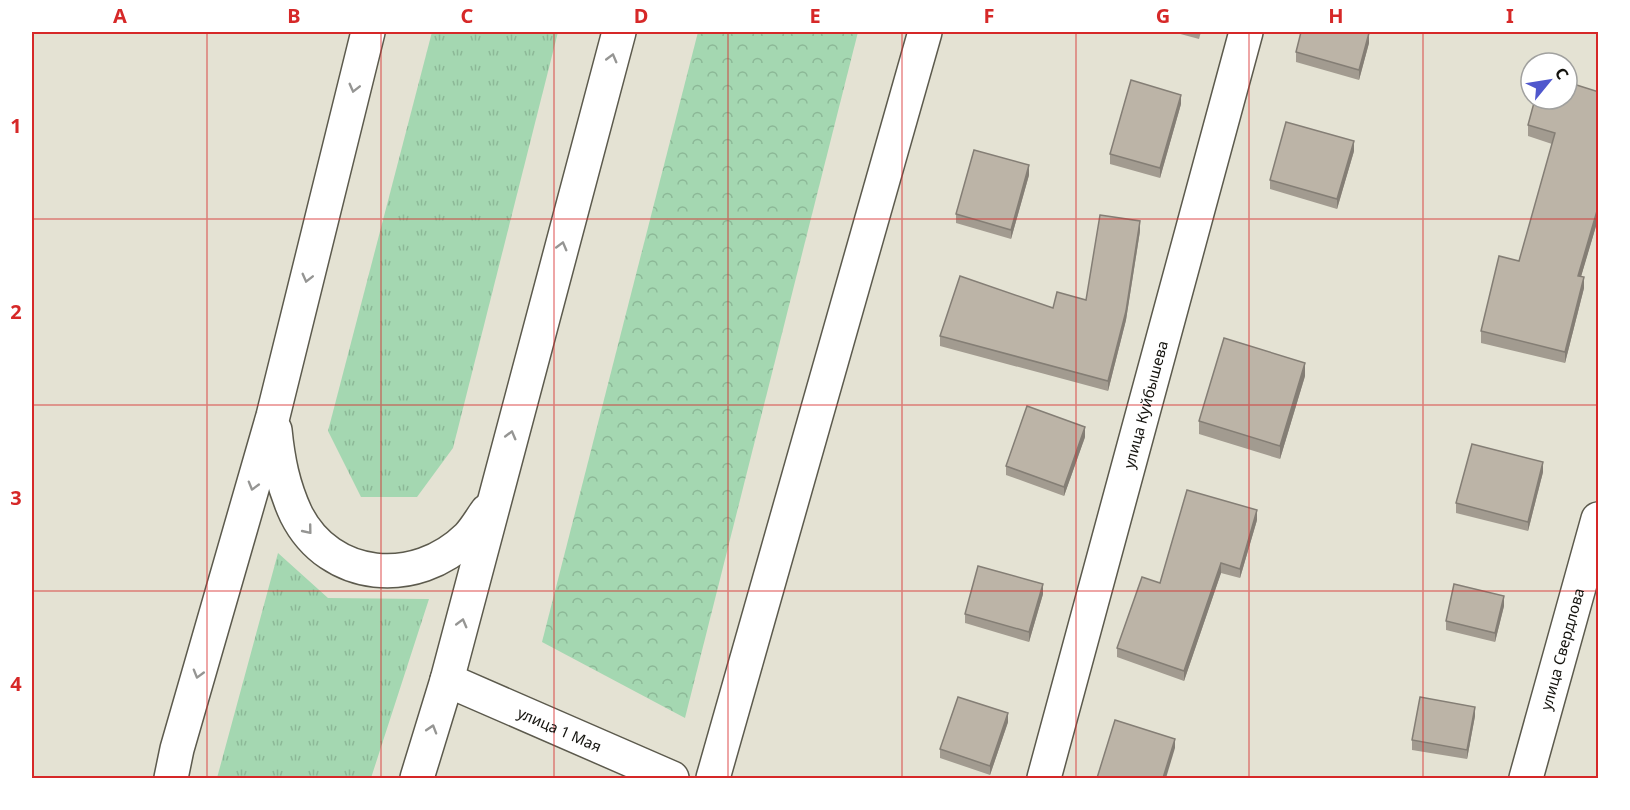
<svg xmlns="http://www.w3.org/2000/svg" width="1630" height="810" font-family="'Noto Sans',sans-serif">
	<style>
		.grass { fill: url(#grass-tufts) }
		.forest { fill: url(#forest-crowns) }
		.lines { fill: none; stroke-linecap: round; stroke-linejoin: round }
		.street-casing { stroke: #5c5a4d; stroke-width: 36 }
		.secondary-casing { stroke: #5c5a4d; stroke-width: 36 }
		.street { stroke: #fff; stroke-width: 33 }
		.secondary { stroke: #fff; stroke-width: 33 }
		.wall { fill: #a29b90 }
		.shaded-wall { fill: #847e75 }
		.building { fill: #bcb4a7; stroke: #847e75; stroke-width: 1.5 }
		.oneway { stroke: #959593 }
		.grid { fill: none; stroke: #d62828; stroke-width: 1.5; stroke-opacity: 0.55 }
		.labels { text-anchor: middle; dominant-baseline: central; stroke-width: 5; stroke-linejoin: round; paint-order: stroke }
		.street-label { font-size: 15px; fill: #14130e; stroke: #fff }
		.neatline { fill: none; stroke: #d62828; stroke-width: 2 }
		.grid-label { font-size: 20px; text-anchor: middle; font-weight: bold; fill: #d62828 }
	</style>
	<defs>
		<pattern id="grass-tufts" width="24" height="20" patternUnits="userSpaceOnUse" patternTransform="scale(1.5)"><rect width="24" height="20" fill="#a4d7b1"/><path d="M3 7l-1-3M5 7V3M7 7l1-3M15 17l-1-3M17 17v-4M19 17l1-3" fill="none" stroke="#8cb897"/></pattern>
		<pattern id="forest-crowns" width="20" height="18" patternUnits="userSpaceOnUse" patternTransform="scale(1.5)"><rect width="20" height="18" fill="#a4d7b1"/><path d="M2 6a3 3 0 1 1 6 0M12 15a3 3 0 1 1 6 0" fill="none" stroke="#8cb897"/></pattern>
	</defs>
	<rect width="100%" height="100%" fill="#e4e2d3"/>
	<g class="grass">
		<path d="M432,32H558L453,448L417,497H361L328,431Z"/>
		<path d="M278,553L328,598L429,599L371,778H217Z"/>
	</g>
	<path class="forest" d="M698,32H858L685,718L542,642Z"/>
	<g class="lines">
		<defs>
			<g id="street">
				<path d="M713,778L925,32"/>
				<path id="s1" d="M1044,778L1246,32"/>
				<path id="s2" d="M1526,778L1598,519"/>
			</g>
			<g id="secondary">
				<path d="M275,430C278,460 283,486 296,514C330,582 416,588 468,537C475,530 481,519 487,511"/>
				<path id="s3" d="M447,680L672,778"/>
				<path d="M171,778L177,749L273,416L368,32"/>
				<path d="M417,778L447,680L619,32"/>
			</g>
		</defs>
		<use href="#street" class="street-casing"/>
		<use href="#secondary" class="secondary-casing"/>
		<use href="#street" class="street"/>
		<use href="#secondary" class="secondary"/>
	</g>
	<g class="wall">
		<path d="M1173,32H1201L1199,39Z"/>
		<path d="M1369,43L1359,80L1296,62V52Z"/>
		<path d="M1599,92V216L1581,276L1584,288L1565,363L1481,343V331L1519,261L1552,144L1528,136V125Z"/>
		<path d="M1181,104L1160,178L1110,164V154Z"/>
		<path d="M1354,151L1337,209L1270,189V180Z"/>
		<path d="M1029,175L1011,239L956,223V214Z"/>
		<path d="M1140,231L1126,320L1108,391L940,346V336L1086,300Z"/>
		<path d="M1305,376L1280,459L1199,434V421Z"/>
		<path d="M1085,437L1064,496L1006,475V466Z"/>
		<path d="M1543,472L1528,531L1456,513V503Z"/>
		<path d="M1257,520L1240,578L1221,573L1184,681L1117,657V648L1160,583Z"/>
		<path d="M1043,594L1029,642L965,623V614Z"/>
		<path d="M1504,606L1495,642L1446,630V621Z"/>
		<path d="M1475,716L1467,759L1412,750V740Z"/>
		<path d="M1008,722L990,775L940,758V749Z"/>
	</g>
	<g class="shaded-wall">
		<path d="M1369,33V43L1359,80V70Z"/>
		<path d="M1181,95V104L1160,178V168Z"/>
		<path d="M1354,141V151L1337,209V199Z"/>
		<path d="M1029,165V175L1011,239V230Z"/>
		<path d="M1599,204V216L1578,287V276Z"/>
		<path d="M1140,221V231L1126,320L1108,391V381Z"/>
		<path d="M1584,277V288L1565,363V352Z"/>
		<path d="M1305,363V376L1280,459V446Z"/>
		<path d="M1085,427V437L1064,496V487Z"/>
		<path d="M1543,462V472L1528,531V522Z"/>
		<path d="M1257,510V520L1240,578V569Z"/>
		<path d="M1221,563V573L1184,681V671Z"/>
		<path d="M1043,584V594L1029,642V632Z"/>
		<path d="M1504,596V606L1495,642V633Z"/>
		<path d="M1475,707V716L1467,759V750Z"/>
		<path d="M1008,713V722L990,775V766Z"/>
		<path d="M1175,739V748L1166,778H1163Z"/>
	</g>
	<g class="building">
		<path d="M1301,32H1363L1369,33L1359,70L1296,52Z"/>
		<path d="M1131,80L1181,95L1160,168L1110,154Z"/>
		<path d="M1567,82L1599,92V204L1578,276L1584,277L1565,352L1481,331L1499,256L1519,261L1555,133L1528,125L1535,99H1567Z"/>
		<path d="M1286,122L1354,141L1337,199L1270,180Z"/>
		<path d="M974,150L1029,165L1011,230L956,214Z"/>
		<path d="M1100,215L1140,221L1126,311L1108,381L940,336L960,276L1053,308L1057,292L1086,300Z"/>
		<path d="M1224,338L1305,363L1280,446L1199,421Z"/>
		<path d="M1027,406L1085,427L1064,487L1006,466Z"/>
		<path d="M1472,444L1543,462L1528,522L1456,503Z"/>
		<path d="M1187,490L1257,510L1240,569L1221,563L1184,671L1117,648L1142,577L1160,583Z"/>
		<path d="M978,566L1043,584L1029,632L965,614Z"/>
		<path d="M1454,584L1504,596L1495,633L1446,621Z"/>
		<path d="M958,697L1008,713L990,766L940,749Z"/>
		<path d="M1420,697L1475,707L1467,750L1412,740Z"/>
		<path d="M1115,720L1175,739L1163,778H1097Z"/>
	</g>
	<defs><path id="oneway-chevron" d="M-2-3.5L2.5 0L-2 3.5" fill="none" stroke-width="1.6" stroke-linecap="round" stroke-linejoin="round" transform="scale(1.5)"/></defs>
	<g class="oneway">
		<use href="#oneway-chevron" transform="translate(612 58) rotate(-75)"/>
		<use href="#oneway-chevron" transform="translate(354 88) rotate(104)"/>
		<use href="#oneway-chevron" transform="translate(562 246) rotate(-75)"/>
		<use href="#oneway-chevron" transform="translate(307 278) rotate(104)"/>
		<use href="#oneway-chevron" transform="translate(511 435) rotate(-75)"/>
		<use href="#oneway-chevron" transform="translate(253 486) rotate(106)"/>
		<use href="#oneway-chevron" transform="translate(308 530) rotate(51)"/>
		<use href="#oneway-chevron" transform="translate(462 623) rotate(-75)"/>
		<use href="#oneway-chevron" transform="translate(198 674) rotate(106)"/>
		<use href="#oneway-chevron" transform="translate(432 729) rotate(-73)"/>
	</g>
	<path class="grid" d="M207,32V778M381,32V778M554,32V778M728,32V778M902,32V778M1076,32V778M1249,32V778M1423,32V778M32,219H1598M32,405H1598M32,591H1598"/>
	<g class="labels">
		<g class="street-label">
			<text stroke="none"><textPath href="#s1" startOffset="387">улица Куйбышева</textPath></text>
			<text stroke="none"><textPath href="#s2" startOffset="134">улица Свердлова</textPath></text>
			<text stroke="none"><textPath href="#s3" startOffset="123">улица 1 Мая</textPath></text>
		</g>
	</g>
	<rect width="1630" height="810" fill="none" stroke="#ffffff" stroke-width="66"/>
	<g transform="translate(1549 81) rotate(60)"><circle r="28" fill="#ffffff" stroke="#a1a19f" stroke-width="1.5"/>
	<path d="M0-4.5L10 22L0 15L-10 22Z" fill="#4f57cd"/>
	<text y="-9" font-size="16" font-weight="bold" text-anchor="middle" fill="#14130e">С</text>
	</g>
	<rect x="33" y="33" width="1564" height="744" class="neatline"/>
	<g class="grid-label">
		<text x="120" y="23">A</text>
		<text x="294" y="23">B</text>
		<text x="467" y="23">C</text>
		<text x="641" y="23">D</text>
		<text x="815" y="23">E</text>
		<text x="989" y="23">F</text>
		<text x="1163" y="23">G</text>
		<text x="1336" y="23">H</text>
		<text x="1510" y="23">I</text>
		<text x="16" y="133">1</text>
		<text x="16" y="319">2</text>
		<text x="16" y="505">3</text>
		<text x="16" y="691">4</text>
	</g>
</svg>
